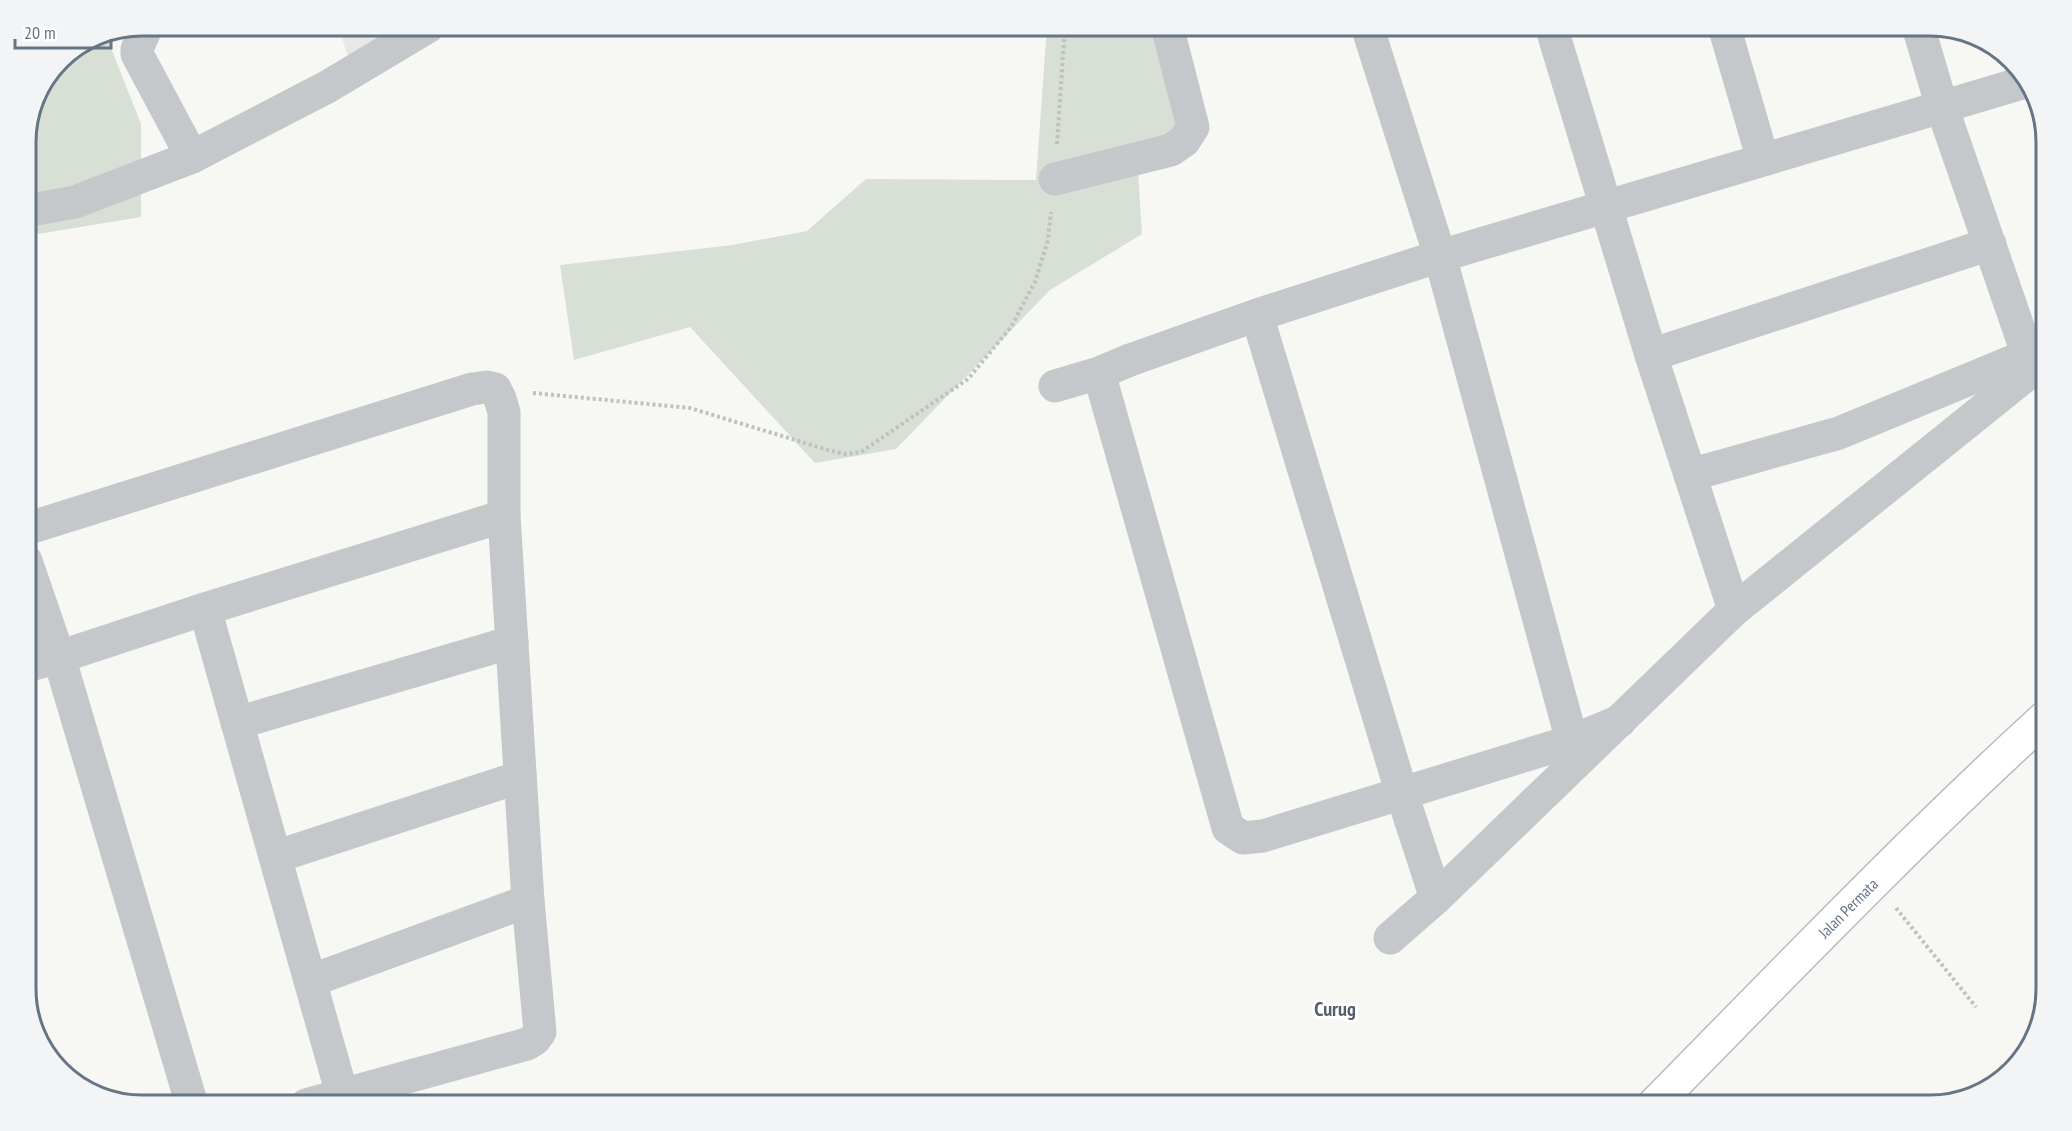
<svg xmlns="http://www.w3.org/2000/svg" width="2072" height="1131" font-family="'PT Sans Narrow',sans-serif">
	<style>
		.built { fill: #e7e9e7 }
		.green { fill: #d8dfd5 }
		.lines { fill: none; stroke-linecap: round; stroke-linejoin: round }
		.primary-casing { stroke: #b7bbbf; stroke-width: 36 }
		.path { stroke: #bec0c2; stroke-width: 4; stroke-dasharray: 3 3; stroke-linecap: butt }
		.street { stroke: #c4c8cb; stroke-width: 33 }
		.primary { stroke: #fff; stroke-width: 33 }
		.labels { text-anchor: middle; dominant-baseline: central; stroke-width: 6; stroke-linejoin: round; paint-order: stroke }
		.street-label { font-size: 16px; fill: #657586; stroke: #fff }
		.quarter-label { font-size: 20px; font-weight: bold; fill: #535f6a; stroke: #fff }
		.rim { fill: none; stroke: #657586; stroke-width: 3 }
	</style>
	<rect width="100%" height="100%" fill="#f7f7f4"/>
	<path class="built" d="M338,26H423L354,75Z"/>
	<g class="green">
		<path d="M1047,26H1175L1200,126L1137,155L1142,234L1050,290L896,449L815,463L690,327L574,360L560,265L732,245L807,231L866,179L1036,180Z"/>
		<path d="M105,33L141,124V217L26,236C26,168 13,91 77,48C86,42 94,35 105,33Z"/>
	</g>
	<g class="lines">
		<defs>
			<path id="primary" d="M1654,1105C1783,974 1910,841 2046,717"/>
		</defs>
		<use href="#primary" class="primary-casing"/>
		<g class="path">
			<path d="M1057,144L1065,26"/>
			<path d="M533,393L690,408L828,450L845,454L861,452L968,379L1011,327L1035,282L1048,240L1051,212"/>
			<path d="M1896,908L1976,1007"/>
		</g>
		<g class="street">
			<path d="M147,26L137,49V54L192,157"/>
			<path d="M1367,26L1440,256L1572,741"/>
			<path d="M1551,26L1651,355L1734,610"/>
			<path d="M1724,26L1763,160"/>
			<path d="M1918,26L1942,107L2033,370"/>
			<path d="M1055,179L1171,150L1184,141L1193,127L1167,26"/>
			<path d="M26,211L75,202L192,157L327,87L429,26"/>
			<path d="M1257,315L1402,794L1436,898"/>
			<path d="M1651,355L1990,244"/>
			<path d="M1099,373L1228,828L1243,838L1263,836L1572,741L1620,721"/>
			<path d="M1055,386L1099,373L1130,360L1257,315L1440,256L2029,81"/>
			<path d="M1690,475L1839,433L2028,355"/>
			<path d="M26,529L472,389L487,387L495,389L500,399L504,412V516L528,901L540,1032L535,1039L527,1044L306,1105"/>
			<path d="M26,561L59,657L192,1105"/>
			<path d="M205,609L342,1094"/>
			<path d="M26,666L59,657L205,609L504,516"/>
			<path d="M237,723L512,642"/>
			<path d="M275,857L520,777"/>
			<path d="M1390,938L1436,898L1734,610L2046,359"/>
			<path d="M310,981L528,901"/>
		</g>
		<use href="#primary" class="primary"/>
	</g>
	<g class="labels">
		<g class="street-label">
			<text transform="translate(1848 908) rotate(-45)">Jalan Permata</text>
		</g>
		<g class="quarter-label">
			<text x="1335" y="1009">Curug</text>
		</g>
	</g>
	<path d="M0 0H2072V1131H0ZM142 36H1930A106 106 0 0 1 2036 142V989A106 106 0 0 1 1930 1095H142A106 106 0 0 1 36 989V142A106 106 0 0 1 142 36Z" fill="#f3f4f5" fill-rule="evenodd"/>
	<path class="rim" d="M142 36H1930A106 106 0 0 1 2036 142V989A106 106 0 0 1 1930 1095H142A106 106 0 0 1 36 989V142A106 106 0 0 1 142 36Z"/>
	<path d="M15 39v9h96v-9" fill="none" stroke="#657586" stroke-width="3"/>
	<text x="24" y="39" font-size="18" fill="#657586" stroke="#ffffff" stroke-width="4.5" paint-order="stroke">20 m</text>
</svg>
